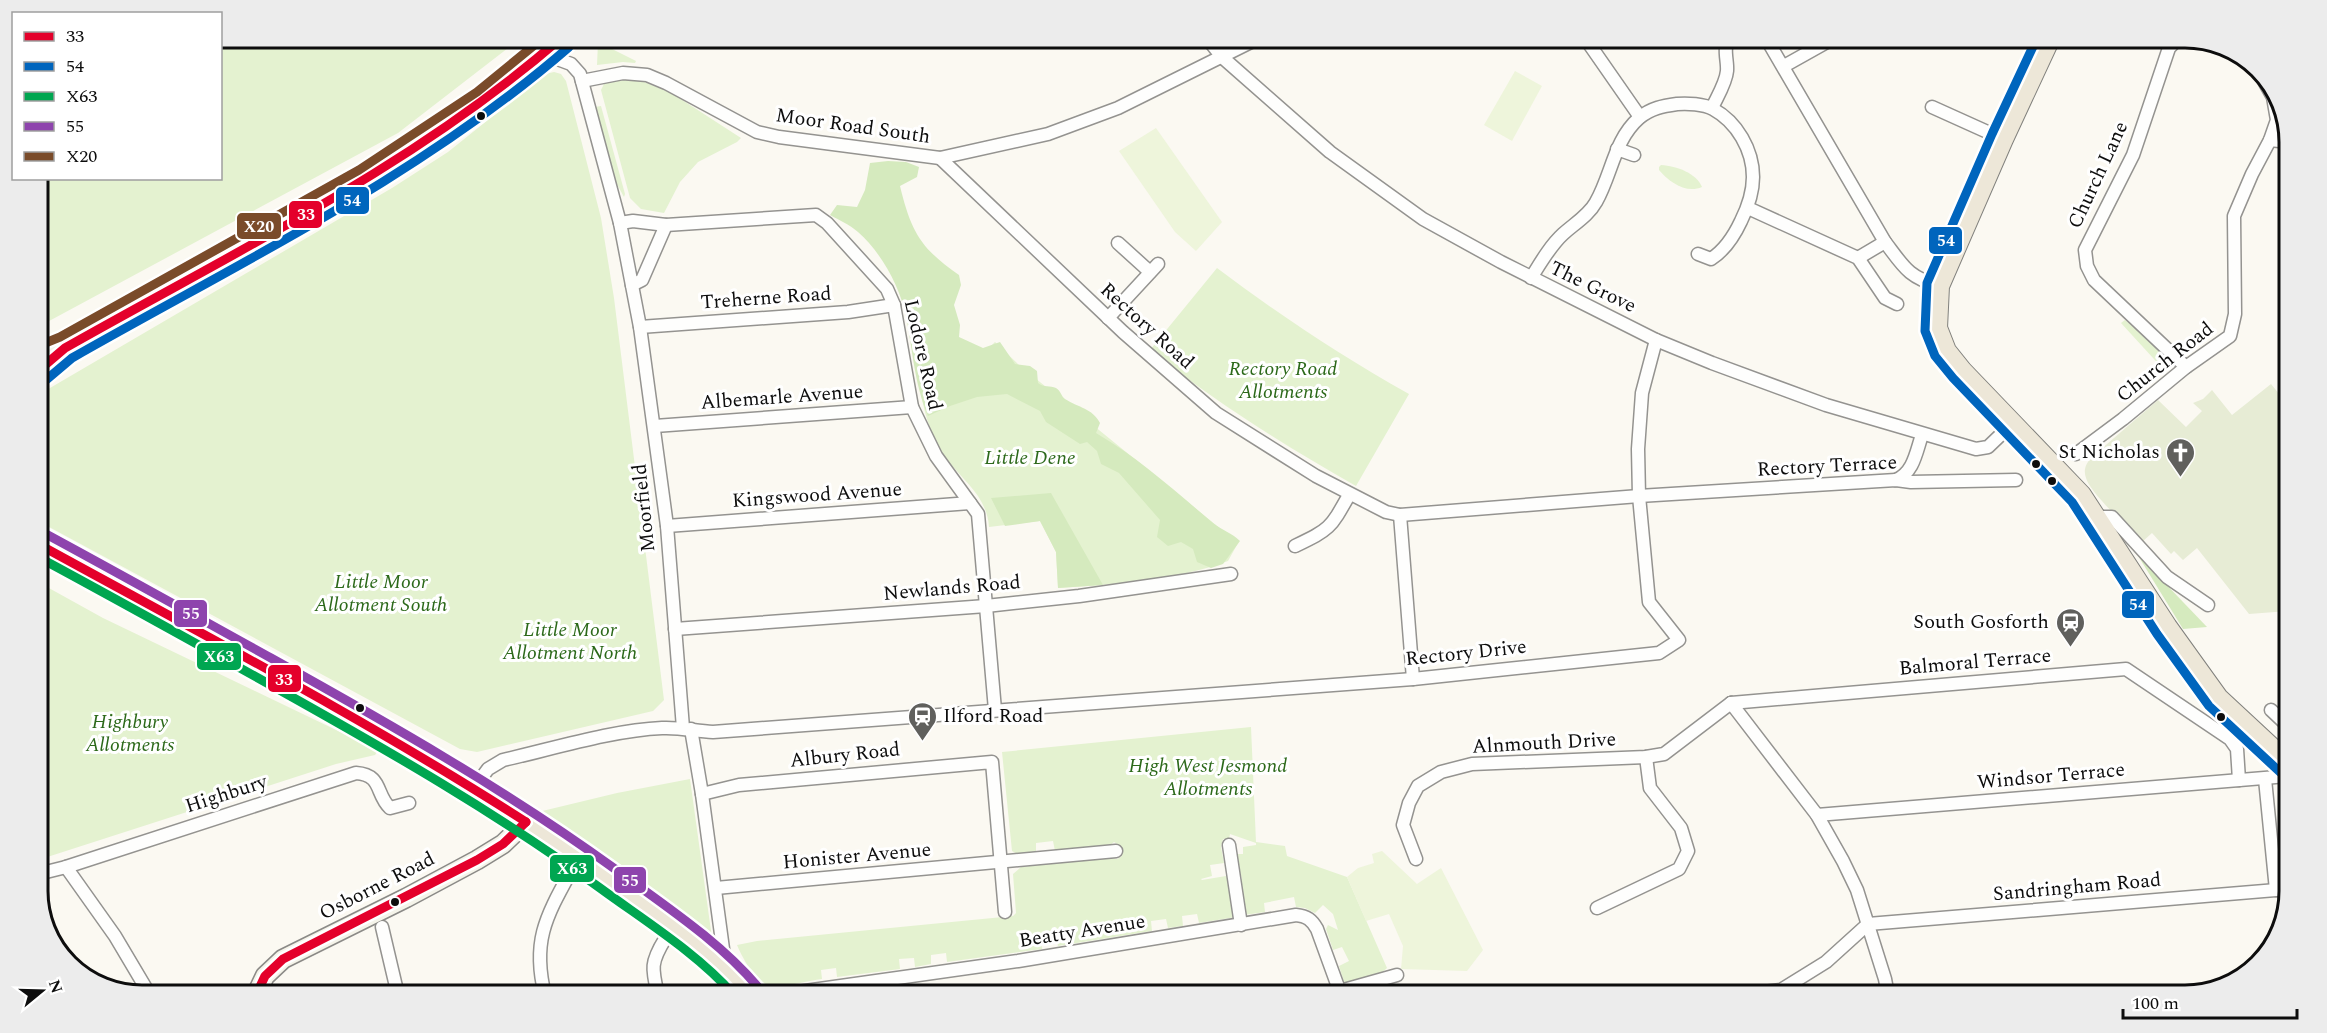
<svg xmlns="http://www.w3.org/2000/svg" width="2327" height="1033" font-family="Spectral,serif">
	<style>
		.green { fill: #e4f2d0 }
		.forest { fill: #d5eabe }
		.cemetery { fill: #e7ecd5 }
		.pitch { fill: #eef5db }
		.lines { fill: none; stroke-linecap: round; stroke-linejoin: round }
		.street-casing { stroke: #949390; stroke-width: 15 }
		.secondary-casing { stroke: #8b8a87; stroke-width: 21 }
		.primary-casing { stroke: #81817d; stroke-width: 22 }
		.street { stroke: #fefefd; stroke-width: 12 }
		.secondary { stroke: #f5f4ea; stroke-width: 18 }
		.primary { stroke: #ede7d8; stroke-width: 20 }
		.bus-1-casing { stroke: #fff; stroke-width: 14 }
		.bus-2-casing { stroke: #fff; stroke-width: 14 }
		.bus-3-casing { stroke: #fff; stroke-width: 14 }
		.bus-4-casing { stroke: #fff; stroke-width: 14 }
		.bus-5-casing { stroke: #fff; stroke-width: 14 }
		.bus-1 { stroke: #e4002b; stroke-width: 9 }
		.bus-2 { stroke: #0065bd; stroke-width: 9 }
		.bus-3 { stroke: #00a651; stroke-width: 9 }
		.bus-4 { stroke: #8e44ad; stroke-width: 9 }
		.bus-5 { stroke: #7a4b2a; stroke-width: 9 }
		.bus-dot { fill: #0d0d0d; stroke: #fff; stroke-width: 2 }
		.labels { text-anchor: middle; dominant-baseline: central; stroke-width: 6; stroke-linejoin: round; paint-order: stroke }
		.street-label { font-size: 20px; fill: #0d0d0d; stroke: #fff }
		.park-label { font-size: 20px; font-style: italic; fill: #2c691a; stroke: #fff }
		.poi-label { font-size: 20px; fill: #0d0d0d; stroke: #fff; text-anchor: end }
		.rim { fill: none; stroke: #0d0d0d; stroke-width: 3 }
		.line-badge { stroke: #fff; stroke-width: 2 }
		.badge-label { font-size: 16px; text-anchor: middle; font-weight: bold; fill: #fff }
	</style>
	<rect width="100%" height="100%" fill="#fbf9f2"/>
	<g class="green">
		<path d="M221,38H521L398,133L38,327V179L220,178Z"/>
		<path d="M598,42L636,61L635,63L623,62L597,65Z"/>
		<path d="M554,72L561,74L566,81L601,218L614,298L664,700L653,711L477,752L460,749L38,521V395L392,188L448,152L545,74Z"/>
		<path d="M635,78L673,94L741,138L737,142L698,162L680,182L664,213L641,209L630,198L601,90L605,82L615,79Z"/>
		<path d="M601,106L625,194L624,197L613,177L595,107Z"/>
		<path d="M1661,165C1677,166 1696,173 1702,187C1686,194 1669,182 1659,170V167Z"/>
		<path d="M1217,268C1278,314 1341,356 1409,394L1356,486C1284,445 1215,402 1150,350Z"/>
		<path d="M2125,320C2137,331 2170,353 2164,370L2121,323Z"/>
		<path d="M995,342L1019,365L1238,543L1228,561C1174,581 1115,584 1058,588L1056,552L1040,521L989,527C987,496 963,481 946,458C932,439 925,416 921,394L957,380Z"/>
		<path d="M38,582L103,618L357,740L377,752L375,755L336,764L38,860Z"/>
		<path d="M1251,727L1256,842L1285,846L1287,856L1347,877L1387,968L1379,975L1345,985L1339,966L1349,961L1342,947L1333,950L1326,929L1328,925L1338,930L1333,914L1323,905L1315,913L1305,908L1296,907L1294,897L1264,903L1265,912L1244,915L1239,882L1242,879C1240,870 1236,864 1234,854H1243V847L1256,845V843L1230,834L1229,839H1223L1221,847L1224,863L1210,865L1212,876L1201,879L1202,880L1226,876L1230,884L1236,917L1199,923L1197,914L1182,916L1183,926L1168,928L1166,919L1151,921L1152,931L1058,946L1056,937L1041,940L1042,949L947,962L946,953L931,955V964L915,967L914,958L899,959L900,969L837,977L836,968L821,970L822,979C806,981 785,988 769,985C755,982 742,957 737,945L757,941L1013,916L1016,913L1013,874L1021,867L1109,857L1117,859L1122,856V847L1114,842L1109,846L1055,851L1053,841L1036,843V853L1019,855L1012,851L1002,752Z"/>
		<path d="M690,779L712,938L702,939L646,894L534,813L617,793Z"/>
	</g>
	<g class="forest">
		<path d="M888,161L906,162L919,167L917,177L900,186C911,231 920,248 959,275L961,285L954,305L960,325L959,337L983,348L1000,342L1015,364L1030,366L1037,371L1038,383C1044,388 1050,385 1056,388C1061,391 1061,396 1065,399C1079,408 1092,408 1100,423L1096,433C1139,458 1175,491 1213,523C1222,530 1232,533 1240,541L1223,564L1211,568L1197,562L1193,549L1181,542L1168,546L1157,537L1160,520L1119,473L1101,464L1097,451L1087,442L1080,444L1046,422L1040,411L1007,394L977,397L950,406L928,416C914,382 913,352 906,316C900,287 881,252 858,232C850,225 839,220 830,215L837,205L857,207L865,190L870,163Z"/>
		<path d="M1051,493L1103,585L1058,588L1056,552L1040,521L1005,526L991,498Z"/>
		<path d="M2137,554L2207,627L2183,629Z"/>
	</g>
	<path class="cemetery" d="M2271,384L2289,406V611L2249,614L2197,548L2183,560L2174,551L2171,554L2152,533L2142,542C2130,529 2090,493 2086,478C2083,470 2086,463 2092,457L2158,400L2186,427L2202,411L2193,403L2203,399L2212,390L2232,415Z"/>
	<g class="pitch">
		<path d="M1515,71L1542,86L1512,141L1484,125Z"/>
		<path d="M1156,128L1222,222L1196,251L1175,232L1119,151Z"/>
		<path d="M1382,851L1417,884L1441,868L1483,950L1467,971L1401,969L1403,946L1389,914L1366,921L1347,877L1358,868L1374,863L1372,854Z"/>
	</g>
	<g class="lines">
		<defs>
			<g id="street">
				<path d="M1207,38L1222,57L1330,152L1423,219L1501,262L1656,340L1712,363L1826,405L1976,449L1988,447L2013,423"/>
				<path d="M1585,38L1640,117"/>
				<path d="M1766,38L1885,242C1904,267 1908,277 1939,286"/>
				<path d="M2179,38L2169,48L2133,155L2085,250L2087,266L2094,280L2186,367"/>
				<path d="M544,54L571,64L580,74L620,223L640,327L667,526L683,728"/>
				<path d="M1784,66L1834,38"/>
				<path d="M582,81L623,73L647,75L666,83L757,132L779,137L940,158L1048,134L1118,108L1259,38"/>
				<path d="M1932,107L2003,139"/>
				<path d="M1712,108C1717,97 1726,83 1727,71C1728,60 1722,48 1730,38"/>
				<path d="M2270,140L2289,142"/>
				<path d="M1617,149L1634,155"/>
				<path d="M940,158L1123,332L1216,413L1316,476L1386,512L1400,515L1639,496L1896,480L1911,482L2016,480"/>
				<path d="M1748,208L1858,258L1885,298L1897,304"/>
				<path d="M620,223L633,221L666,225L816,215L827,223L887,289L894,305L912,407L936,456L978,514L995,710"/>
				<path d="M1118,243L1150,272"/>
				<path d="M1858,258L1885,242"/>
				<path d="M1531,278C1541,262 1550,246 1563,234C1574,224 1589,215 1596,202C1612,174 1614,140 1639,118C1651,108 1663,106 1677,104C1687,103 1704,104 1713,109C1737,122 1753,150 1753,177C1753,192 1748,207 1741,221C1734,236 1725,250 1711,259L1698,254"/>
				<path d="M632,285L642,280L666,225"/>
				<path d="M1108,318L1158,264"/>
				<path d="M640,327L848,312L894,305"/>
				<path d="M655,426L912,407"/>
				<path d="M2076,454L2123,419L2186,367L2230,336L2235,314L2234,216L2252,174L2270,140L2277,120L2273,97L2260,74"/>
				<path d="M1896,480C1914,472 1916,452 1922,435"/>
				<path d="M1400,515L1413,679"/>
				<path d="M2097,517H2112L2167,577L2208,605"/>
				<path d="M667,526L970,503"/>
				<path d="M1295,546C1330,529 1330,529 1349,495"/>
				<path d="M675,629L986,606L1079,596L1231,574"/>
				<path d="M1731,703L2126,669L2230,739L2237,749L2239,780"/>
				<path d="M1731,703L1817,815L1843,861L1857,890L1885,979L1888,995"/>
				<path d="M2271,710L2289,727"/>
				<path d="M691,729L702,794L726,971"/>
				<path d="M2265,779L2276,890"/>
				<path d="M474,788L488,769L503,760C552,749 613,730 662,728C679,727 695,731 713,732L1413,679L1659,653L1679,640L1649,602L1639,496L1638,449L1642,393L1656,340"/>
				<path d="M702,794L739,785L992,762L1005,912"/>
				<path d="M1817,815L2289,776"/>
				<path d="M1229,845L1241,925"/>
				<path d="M1416,859L1403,825L1409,803L1418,786L1441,772L1472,764L1646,757L1664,754L1731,703"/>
				<path d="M66,867L115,936L150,995"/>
				<path d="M38,874L66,867L356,773C383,775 375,794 390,808L409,803"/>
				<path d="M716,888L1116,851"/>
				<path d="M1597,908L1679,869L1688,851L1681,828L1650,788L1646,757"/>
				<path d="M382,927L398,995"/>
				<path d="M1340,991L1397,975"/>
				<path d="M545,995C532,943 545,918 570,873"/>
				<path d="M658,995C652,969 650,963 665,939"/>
				<path d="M777,995L1018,961L1296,915C1307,916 1312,920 1317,929L1341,995"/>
				<path d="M1738,995L1781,990L1826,962L1868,924L2289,889"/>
			</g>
			<g id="secondary">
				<path d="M38,359L65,348L365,180L484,102L561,38"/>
				<path d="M256,995L265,976L283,959L406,898L477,860L503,844L526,822"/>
			</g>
			<g id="primary">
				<path d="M2050,38L2003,139L1939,286L1937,328L1946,351L1962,371L2081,495L2167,627L2218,698L2289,764"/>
				<path d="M38,544C117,586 195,630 273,673C396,741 518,811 631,896C667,923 722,960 749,995"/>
			</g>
		</defs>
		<use href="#street" class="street-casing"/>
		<use href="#secondary" class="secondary-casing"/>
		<use href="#primary" class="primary-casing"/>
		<use href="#street" class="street"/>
		<use href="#secondary" class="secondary"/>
		<use href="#primary" class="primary"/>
		<defs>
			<g id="bus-1">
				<path d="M38,371L65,348C234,252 413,167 561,38"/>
				<path d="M38,544C202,634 369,721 526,822"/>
				<path d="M256,995L265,976L283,959L477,860L503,844L526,822"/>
			</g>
			<g id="bus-2">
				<path d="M2037,38L1992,134L1927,283L1925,331L1935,356L1953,378L2072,502L2157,634L2209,706L2281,773"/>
				<path d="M46,380L72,358C242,261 421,176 569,47"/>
			</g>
			<path id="bus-3" d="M38,557C118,600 197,644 276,688C387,750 497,813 600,888C645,921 697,953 734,995"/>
			<path id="bus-4" d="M44,533C120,574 195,616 271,658C388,723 506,790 615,869C665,906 718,940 758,987"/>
			<path id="bus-5" d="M38,346L60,337L359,170L477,92L543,38"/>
		</defs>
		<use href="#bus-1" class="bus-1-casing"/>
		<use href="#bus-2" class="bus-2-casing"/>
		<use href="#bus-3" class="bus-3-casing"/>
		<use href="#bus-4" class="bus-4-casing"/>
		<use href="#bus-5" class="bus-5-casing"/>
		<use href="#bus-1" class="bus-1"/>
		<use href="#bus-2" class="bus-2"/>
		<use href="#bus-3" class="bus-3"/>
		<use href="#bus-4" class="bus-4"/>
		<use href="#bus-5" class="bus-5"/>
	</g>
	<defs>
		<symbol id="church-pin" viewBox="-11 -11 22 30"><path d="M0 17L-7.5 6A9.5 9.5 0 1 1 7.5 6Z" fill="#60605d" stroke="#fff"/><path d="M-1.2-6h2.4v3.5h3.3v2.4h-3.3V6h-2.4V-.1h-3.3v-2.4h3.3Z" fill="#fff"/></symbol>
		<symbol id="station-pin" viewBox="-11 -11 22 30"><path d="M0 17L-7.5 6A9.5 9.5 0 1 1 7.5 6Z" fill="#60605d" stroke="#fff"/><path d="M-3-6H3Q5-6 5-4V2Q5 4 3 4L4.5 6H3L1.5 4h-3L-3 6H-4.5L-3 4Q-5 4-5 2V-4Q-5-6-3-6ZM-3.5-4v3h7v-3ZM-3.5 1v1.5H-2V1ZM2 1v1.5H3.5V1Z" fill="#fff"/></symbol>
	</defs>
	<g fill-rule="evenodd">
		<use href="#church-pin" x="2164" y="436" width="33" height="45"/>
		<use href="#station-pin" x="2054" y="606" width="33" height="45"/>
		<use href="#station-pin" x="906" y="700" width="33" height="45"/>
	</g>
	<g class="bus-dot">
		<circle cx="481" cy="116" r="5"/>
		<circle cx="2036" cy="464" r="5"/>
		<circle cx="2052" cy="481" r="5"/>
		<circle cx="360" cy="708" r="5"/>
		<circle cx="2221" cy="717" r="5"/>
		<circle cx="395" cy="902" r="5"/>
	</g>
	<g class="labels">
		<g class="street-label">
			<text transform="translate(853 126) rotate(8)">Moor Road South</text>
			<text transform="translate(2098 175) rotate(-65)">Church Lane</text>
			<text transform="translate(1593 287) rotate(26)">The Grove</text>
			<text transform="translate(766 298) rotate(-4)">Treherne Road</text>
			<text transform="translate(1147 326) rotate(42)">Rectory Road</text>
			<text transform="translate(923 355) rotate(77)">Lodore Road</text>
			<text transform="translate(2165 362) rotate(-38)">Church Road</text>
			<text transform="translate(782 397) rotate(-4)">Albemarle Avenue</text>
			<text transform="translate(1827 466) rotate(-3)">Rectory Terrace</text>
			<text transform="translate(817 495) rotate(-4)">Kingswood Avenue</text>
			<text transform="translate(644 508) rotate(-96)">Moorfield</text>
			<text transform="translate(952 588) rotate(-5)">Newlands Road</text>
			<text transform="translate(1466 653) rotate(-6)">Rectory Drive</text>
			<text transform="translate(1975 662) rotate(-5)">Balmoral Terrace</text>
			<text transform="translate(1544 743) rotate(-3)">Alnmouth Drive</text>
			<text transform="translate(845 755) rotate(-6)">Albury Road</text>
			<text transform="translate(2051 776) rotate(-5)">Windsor Terrace</text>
			<text transform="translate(226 794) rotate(-18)">Highbury</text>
			<text transform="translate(857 856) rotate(-5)">Honister Avenue</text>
			<text transform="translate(377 886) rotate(-27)">Osborne Road</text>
			<text transform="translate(2077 887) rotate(-5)">Sandringham Road</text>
			<text transform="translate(1082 931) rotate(-9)">Beatty Avenue</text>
		</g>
		<g class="park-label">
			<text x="1283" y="369">Rectory Road<tspan x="1283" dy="23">Allotments</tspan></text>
			<text x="1030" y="458">Little Dene</text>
			<text x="381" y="582">Little Moor<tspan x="381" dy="23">Allotment South</tspan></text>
			<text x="570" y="630">Little Moor<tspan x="570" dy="23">Allotment North</tspan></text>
			<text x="130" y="722">Highbury<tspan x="130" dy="23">Allotments</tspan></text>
			<text x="1208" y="766">High West Jesmond<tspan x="1208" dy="23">Allotments</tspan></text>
		</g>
		<g class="poi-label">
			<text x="2160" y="452">St Nicholas</text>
			<text x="2049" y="622">South Gosforth</text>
			<text x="943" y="716" text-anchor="start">Ilford Road</text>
		</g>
	</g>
	<path d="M0 0H2327V1033H0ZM142 48H2185A94 94 0 0 1 2279 142V891A94 94 0 0 1 2185 985H142A94 94 0 0 1 48 891V142A94 94 0 0 1 142 48Z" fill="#ececec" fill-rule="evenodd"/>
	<path class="rim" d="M142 48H2185A94 94 0 0 1 2279 142V891A94 94 0 0 1 2185 985H142A94 94 0 0 1 48 891V142A94 94 0 0 1 142 48Z"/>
	<g class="line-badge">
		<rect x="335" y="186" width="35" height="29" rx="6" fill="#0065bd"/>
		<rect x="288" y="200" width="35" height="29" rx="6" fill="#e4002b"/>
		<rect x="236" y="212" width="46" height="28" rx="6" fill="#7a4b2a"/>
		<rect x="1928" y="226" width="35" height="29" rx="6" fill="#0065bd"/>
		<rect x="2121" y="590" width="34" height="29" rx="6" fill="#0065bd"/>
		<rect x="173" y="599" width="35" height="29" rx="6" fill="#8e44ad"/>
		<rect x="196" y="642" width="46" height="29" rx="6" fill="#00a651"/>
		<rect x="267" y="664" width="35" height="29" rx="6" fill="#e4002b"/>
		<rect x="549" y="854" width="46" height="29" rx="6" fill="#00a651"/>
		<rect x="613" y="866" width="34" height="28" rx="6" fill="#8e44ad"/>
	</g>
	<g class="badge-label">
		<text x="352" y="206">54</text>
		<text x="306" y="220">33</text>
		<text x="259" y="232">X20</text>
		<text x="1946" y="246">54</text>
		<text x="2138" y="610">54</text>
		<text x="191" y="619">55</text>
		<text x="219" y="662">X63</text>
		<text x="284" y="685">33</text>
		<text x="572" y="874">X63</text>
		<text x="630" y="886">55</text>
	</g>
	<rect x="12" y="12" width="210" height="168" fill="#ffffff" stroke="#9e9e9e" stroke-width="1.5"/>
	<rect x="24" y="32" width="30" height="9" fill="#e4002b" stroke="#9e9e9e" stroke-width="1.5"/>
	<text x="66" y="42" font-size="18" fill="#0d0d0d">33</text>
	<rect x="24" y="62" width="30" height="9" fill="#0065bd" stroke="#9e9e9e" stroke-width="1.5"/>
	<text x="66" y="72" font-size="18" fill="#0d0d0d">54</text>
	<rect x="24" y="92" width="30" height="9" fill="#00a651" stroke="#9e9e9e" stroke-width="1.5"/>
	<text x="66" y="102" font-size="18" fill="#0d0d0d">X63</text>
	<rect x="24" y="122" width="30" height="9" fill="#8e44ad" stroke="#9e9e9e" stroke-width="1.5"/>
	<text x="66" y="132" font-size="18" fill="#0d0d0d">55</text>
	<rect x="24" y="152" width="30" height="9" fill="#7a4b2a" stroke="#9e9e9e" stroke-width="1.5"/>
	<text x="66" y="162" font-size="18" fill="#0d0d0d">X20</text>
	<g transform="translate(42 991) rotate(71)" stroke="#ffffff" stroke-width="4.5" paint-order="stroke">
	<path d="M0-4.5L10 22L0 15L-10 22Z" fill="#0d0d0d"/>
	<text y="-9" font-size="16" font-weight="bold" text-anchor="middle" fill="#0d0d0d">N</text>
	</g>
	<path d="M2123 1009v9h174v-9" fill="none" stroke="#0d0d0d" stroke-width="3"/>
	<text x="2132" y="1009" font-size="18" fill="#0d0d0d" stroke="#ffffff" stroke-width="4.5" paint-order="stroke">100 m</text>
</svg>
